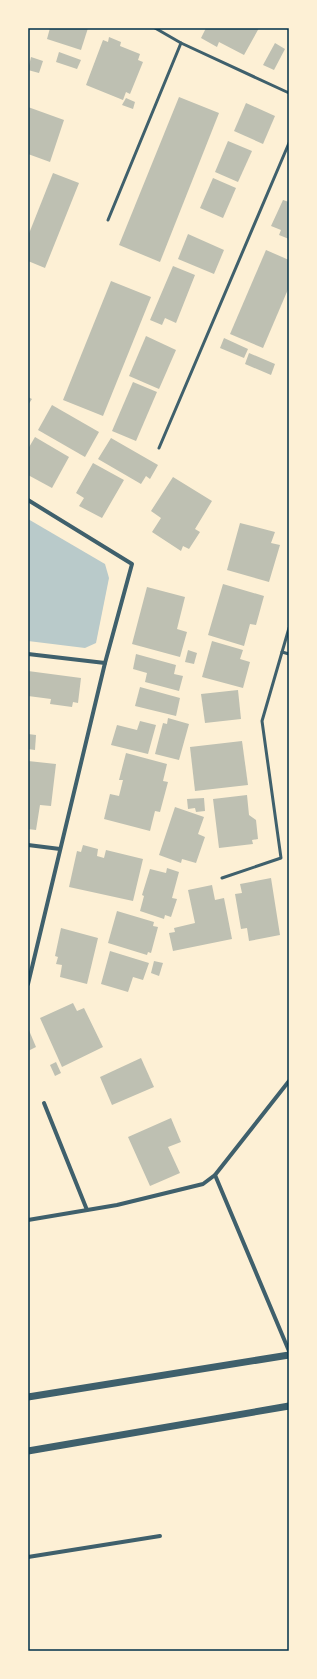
<svg xmlns="http://www.w3.org/2000/svg" width="317" height="1679" font-family="'DejaVu Sans',sans-serif">
	<style>
		.green { fill: #b9caca }
		.building { fill: #bec0b2 }
		.lines { fill: none; stroke-linecap: round; stroke-linejoin: round }
		.service { stroke: #3f606c; stroke-width: 3 }
		.minor { stroke: #3f606c; stroke-width: 4 }
		.tertiary { stroke: #3f606c; stroke-width: 7 }
		.neatline { fill: none; stroke: #003049; stroke-width: 1.5 }
	</style>
	<rect width="100%" height="100%" fill="#fdf0d5"/>
	<path class="green" d="M28,519L105,564L109,578L96,643L85,648L28,641Z"/>
	<g class="building">
		<path d="M50,28H88L81,50L47,39Z"/>
		<path d="M206,28H259L244,55L219,42L217,47L201,38Z"/>
		<path d="M109,37L121,42L120,46L140,54L138,60L143,62L130,94L126,92L123,100L86,85L103,40L108,42Z"/>
		<path d="M275,43L285,49L274,70L263,65Z"/>
		<path d="M59,52L81,60L77,69L56,62Z"/>
		<path d="M31,57L43,61L39,73L28,70Z"/>
		<path d="M179,97L219,113L160,262L119,245Z"/>
		<path d="M126,98L135,102L133,109L122,105Z"/>
		<path d="M246,103L275,116L263,144L234,131Z"/>
		<path d="M28,107L64,120L50,162L28,154Z"/>
		<path d="M228,141L252,151L238,182L215,172Z"/>
		<path d="M53,173L79,183L45,268L28,261V236Z"/>
		<path d="M213,178L236,188L223,218L200,208Z"/>
		<path d="M283,200L289,202V239L279,235L281,230L271,226Z"/>
		<path d="M188,234L224,250L214,274L178,259Z"/>
		<path d="M266,250L289,260V287L263,348L230,334Z"/>
		<path d="M173,266L195,275L176,323L165,318L162,325L150,320Z"/>
		<path d="M111,281L151,297L103,416L63,400Z"/>
		<path d="M146,336L176,350L159,389L129,376Z"/>
		<path d="M224,338L248,349L244,358L220,348Z"/>
		<path d="M249,353L275,364L271,375L245,364Z"/>
		<path d="M133,382L157,392L136,441L112,431Z"/>
		<path d="M28,397L32,399L28,405Z"/>
		<path d="M52,405L99,432L85,457L38,430Z"/>
		<path d="M35,437L69,457L52,488L28,475V449Z"/>
		<path d="M111,438L158,465L150,479L146,476L141,484L98,459Z"/>
		<path d="M93,463L124,480L102,518L79,506L84,498L76,493Z"/>
		<path d="M173,477L212,501L195,529L200,532L189,549L183,546L181,551L152,532L161,518L151,511Z"/>
		<path d="M240,523L275,532L271,543L280,545L269,582L227,570Z"/>
		<path d="M223,584L264,596L256,625L250,624L244,646L208,635Z"/>
		<path d="M147,587L185,597L177,629L187,632L180,657L132,644Z"/>
		<path d="M212,641L243,650L240,659L250,662L243,688L202,677Z"/>
		<path d="M188,650L197,653L194,664L185,662Z"/>
		<path d="M136,654L176,665L174,674L183,676L179,691L145,682L147,673L133,669Z"/>
		<path d="M28,671L81,678L78,703L73,702L72,707L50,704L51,699L28,696Z"/>
		<path d="M140,687L180,698L176,716L135,706Z"/>
		<path d="M238,690L241,719L205,723L201,694Z"/>
		<path d="M168,718L189,724L179,760L155,754L163,723L167,724Z"/>
		<path d="M140,721L156,725L148,754L111,745L117,725L137,730Z"/>
		<path d="M28,734L36,735L35,750L28,749Z"/>
		<path d="M242,741L248,785L195,791L190,747Z"/>
		<path d="M126,753L167,764L163,781L168,782L160,812L155,811L150,831L104,819L110,794L119,796L123,780H119Z"/>
		<path d="M28,761L56,764L51,806L40,805L36,830L28,829Z"/>
		<path d="M247,795L249,815L256,820L258,839L252,840L253,844L219,848L213,799Z"/>
		<path d="M204,798L205,811L196,812L195,808L188,809L187,799Z"/>
		<path d="M175,807L204,817L198,834L205,837L196,863L182,859L181,863L159,855Z"/>
		<path d="M83,845L98,849L97,856L104,858L106,850L143,859L133,901L69,887L77,851L81,852Z"/>
		<path d="M167,868L179,872L172,898L177,899L171,917L165,915L164,919L140,911L144,896L142,895L150,869L166,873Z"/>
		<path d="M271,878L280,935L249,941L247,928L241,929L235,894L242,893L240,884Z"/>
		<path d="M212,885L215,900L224,898L232,939L173,951L169,933L175,932L174,928L195,923L188,890Z"/>
		<path d="M117,911L154,922L153,926L158,927L151,953L148,952L147,955L108,943Z"/>
		<path d="M61,928L98,938L87,984L60,977L62,965L56,964L58,957L55,956Z"/>
		<path d="M110,951L149,963L143,980L133,977L128,992L101,984Z"/>
		<path d="M154,961L163,963L159,976L151,973Z"/>
		<path d="M73,1003L77,1011L84,1008L103,1047L62,1067L40,1018Z"/>
		<path d="M28,1028L36,1047L28,1051Z"/>
		<path d="M141,1058L154,1087L112,1105L100,1077Z"/>
		<path d="M56,1062L61,1073L55,1076L50,1065Z"/>
		<path d="M171,1118L181,1142L168,1147L180,1173L150,1186L128,1137Z"/>
	</g>
	<g class="lines">
		<g class="service">
			<path d="M155,28L181,43L289,93"/>
			<path d="M108,220L181,43"/>
			<path d="M159,448L289,143"/>
			<path d="M282,652L289,654"/>
			<path d="M222,878L281,858L262,721L289,628"/>
		</g>
		<g class="minor">
			<path d="M28,500L132,564L105,663L28,984"/>
			<path d="M28,654L105,663"/>
			<path d="M28,845L60,849"/>
			<path d="M44,1103L87,1210"/>
			<path d="M215,1175L289,1351"/>
			<path d="M28,1220L117,1205L203,1184L215,1175L289,1081"/>
			<path d="M28,1557L160,1536"/>
		</g>
		<g class="tertiary">
			<path d="M28,1397L289,1355"/>
			<path d="M28,1451L289,1406"/>
		</g>
	</g>
	<rect width="317" height="1679" fill="none" stroke="#fdf0d5" stroke-width="58"/>
	<rect x="29" y="29" width="259" height="1621" class="neatline"/>
</svg>
